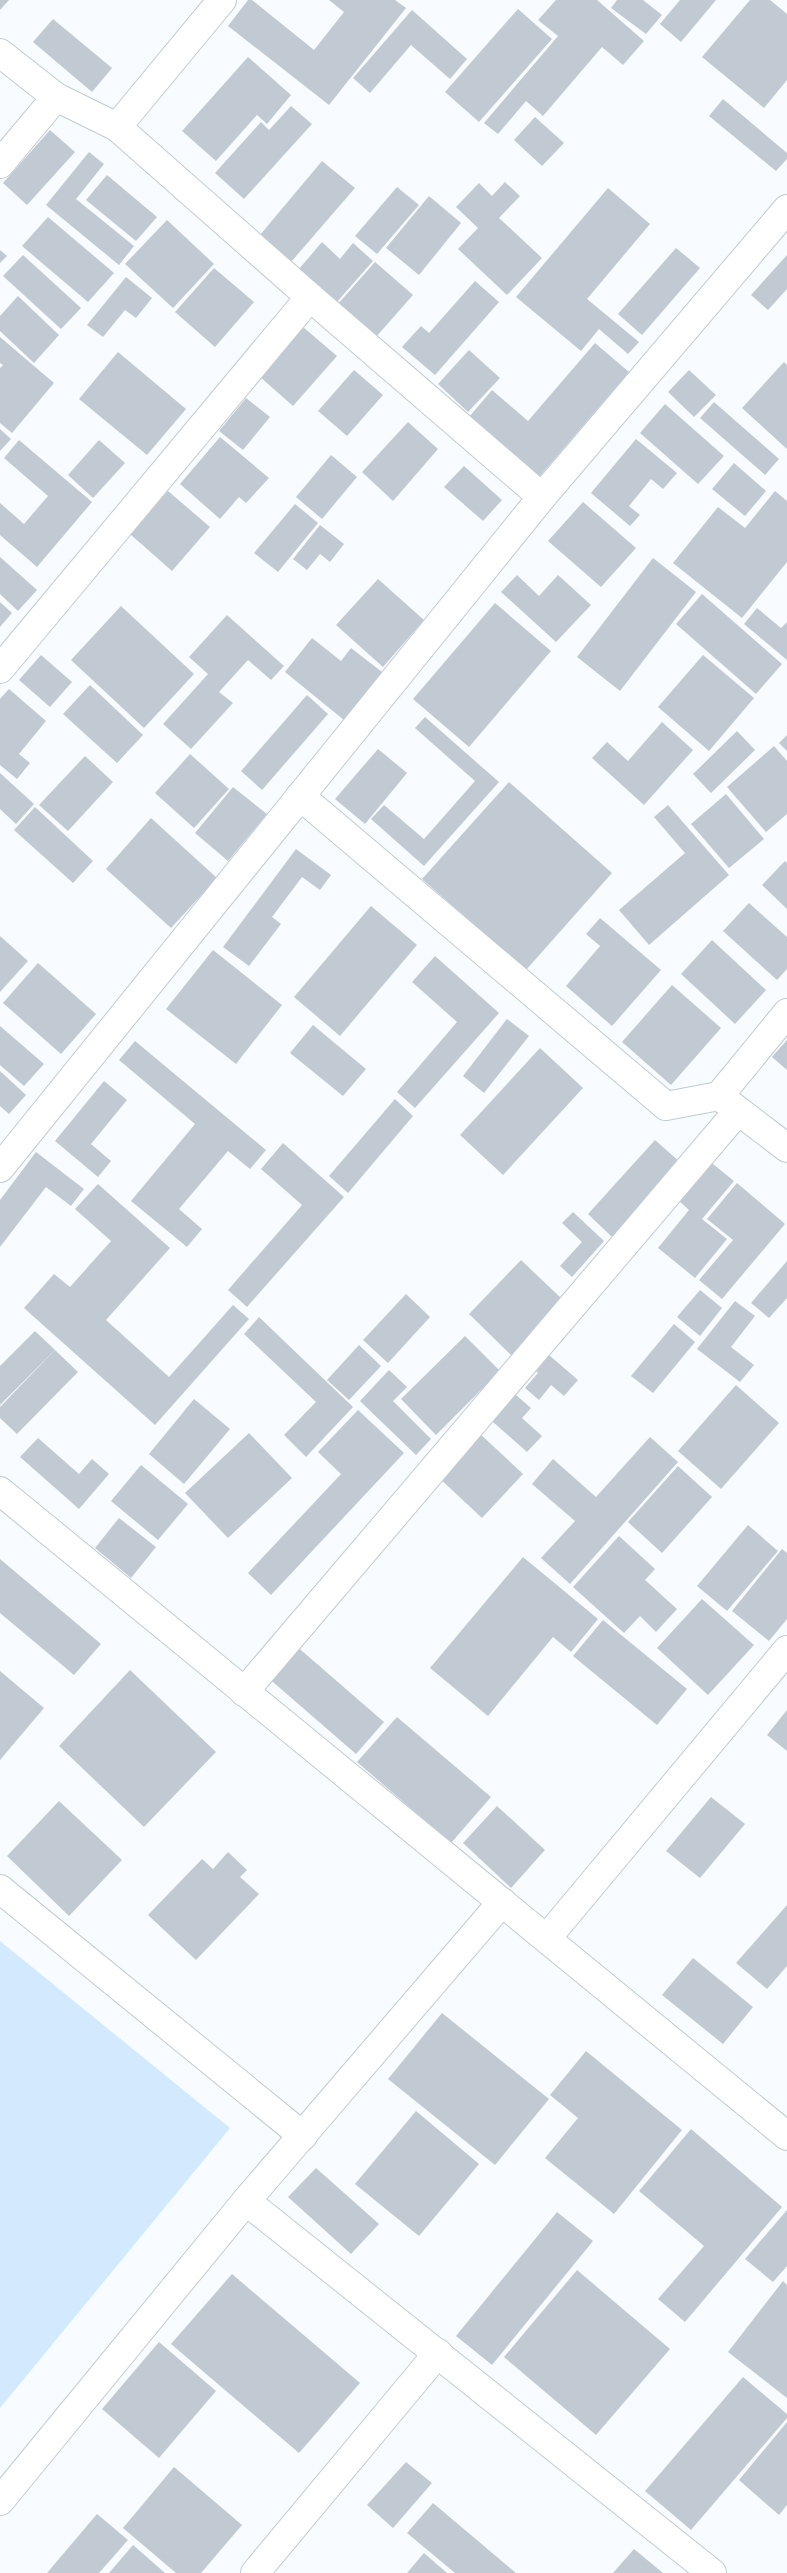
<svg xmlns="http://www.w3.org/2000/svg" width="787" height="2573" font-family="Jost,sans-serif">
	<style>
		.green { fill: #d3eafe }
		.building { fill: #c1cad2 }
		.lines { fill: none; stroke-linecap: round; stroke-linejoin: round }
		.street-casing { stroke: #c2cbd3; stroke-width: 30 }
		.street { stroke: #fff; stroke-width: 28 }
	</style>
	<rect width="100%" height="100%" fill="#f8fbff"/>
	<path class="green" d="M0,1941L230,2128L0,2408Z"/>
	<g class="building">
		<path d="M0,0H9L0,10Z"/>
		<path d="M248,0H252L314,50L344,12L329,0H395L406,8L329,105L228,26Z"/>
		<path d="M556,0H597L644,41L623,65L602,47L543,116L526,101L498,134L484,123L558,36L538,20Z"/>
		<path d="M617,0H643L662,15L646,34L611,8Z"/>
		<path d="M680,0H716L681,42L660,24Z"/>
		<path d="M750,0H770L787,14V80L764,108L702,57Z"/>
		<path d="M518,9L552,39L479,122L445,92Z"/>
		<path d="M412,10L467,59L450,79L411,45L370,93L353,78Z"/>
		<path d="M53,19L112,68L92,92L33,42Z"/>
		<path d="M248,57L291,95L267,124L257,115L216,161L182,131Z"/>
		<path d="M723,99L787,153V159L776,171L709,116Z"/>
		<path d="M291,106L312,124L244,199L215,173L261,122L269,130Z"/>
		<path d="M535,117L564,143L542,166L514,140Z"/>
		<path d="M50,130L75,152L27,205L3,183Z"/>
		<path d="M89,152L104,164L76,199L134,246L119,265L46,205Z"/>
		<path d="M322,161L355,188L291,262L260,235Z"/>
		<path d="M107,175L157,217L136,241L86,200Z"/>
		<path d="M505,182L520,196L499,218L542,258L507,295L458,249L478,228L456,207L479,183L492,196Z"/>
		<path d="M397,187L419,205L377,254L355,236Z"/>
		<path d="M608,188L650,224L587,299L639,342L628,354L599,329L581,351L516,297Z"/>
		<path d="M429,196L461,223L419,275L386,248Z"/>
		<path d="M48,217L114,273L88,302L22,246Z"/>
		<path d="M167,220L214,264L173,308L125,264Z"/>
		<path d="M322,242L340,259L353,243L373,261L336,303L299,269Z"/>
		<path d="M676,248L700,268L642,335L618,314Z"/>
		<path d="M0,250L7,256L0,263Z"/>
		<path d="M23,255L81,308L61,329L3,276Z"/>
		<path d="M787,255V289L768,310L751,295Z"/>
		<path d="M375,262L413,295L375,338L337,305Z"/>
		<path d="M214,268L254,302L215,347L175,312Z"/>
		<path d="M126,277L152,298L136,318L125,310L103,337L87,325Z"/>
		<path d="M475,281L499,302L435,375L402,347L421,326L429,333Z"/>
		<path d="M18,296L59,335L34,363L0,331V316Z"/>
		<path d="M303,327L337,356L293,406L259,376Z"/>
		<path d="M0,337L54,383L12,433L0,423V368L3,365L0,363Z"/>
		<path d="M595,343L629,372L539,477L469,417L492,390L528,421Z"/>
		<path d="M469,350L500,378L468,412L438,384Z"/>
		<path d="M118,352L186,409L147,455L79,399Z"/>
		<path d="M784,362L787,365V449L742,408Z"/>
		<path d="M354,370L383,395L347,436L318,411Z"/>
		<path d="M689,370L716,395L694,417L668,392Z"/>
		<path d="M246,398L270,417L243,450L219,431Z"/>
		<path d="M714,402L779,459L765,475L700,418Z"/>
		<path d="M665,404L724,456L698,484L640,433Z"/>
		<path d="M408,422L438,449L393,501L362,472Z"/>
		<path d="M0,429L11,439L0,451Z"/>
		<path d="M220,437L269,478L246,503L239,497L220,519L180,484Z"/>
		<path d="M636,439L677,473L663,489L651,479L629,506L640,515L630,526L591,493Z"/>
		<path d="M19,440L92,502L37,567L0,535V503L24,524L48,496L4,458Z"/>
		<path d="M99,440L125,463L93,498L68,475Z"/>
		<path d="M331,455L357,477L322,519L296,497Z"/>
		<path d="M734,463L766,491L745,516L712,489Z"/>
		<path d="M464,466L502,500L483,521L444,487Z"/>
		<path d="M168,491L210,527L172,571L130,534Z"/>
		<path d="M775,491L787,501V562L742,618L673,563L718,507L745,528Z"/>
		<path d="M583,502L636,548L601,587L548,541Z"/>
		<path d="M295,504L318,523L278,572L254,553Z"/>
		<path d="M320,525L344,544L330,562L320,554L307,570L293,559Z"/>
		<path d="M0,557L37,590L18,611L0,594Z"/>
		<path d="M653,558L696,592L620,691L577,657Z"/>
		<path d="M517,575L539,596L558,575L591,605L556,642L501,592Z"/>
		<path d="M378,579L424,620L383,667L336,625Z"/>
		<path d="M702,594L782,664L756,694L676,624Z"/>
		<path d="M0,602L12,613L0,627Z"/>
		<path d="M495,603L551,651L469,747L413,699Z"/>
		<path d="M121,606L194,674L144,728L71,660Z"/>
		<path d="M757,608L781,628L787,622V660L744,624Z"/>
		<path d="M227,615L284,666L271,680L248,660L219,692L233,703L191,749L163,724L208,674L189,657Z"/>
		<path d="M312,638L341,661L351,648L382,672L344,720L285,672Z"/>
		<path d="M41,655L72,682L50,707L19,680Z"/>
		<path d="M703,655L754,698L709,751L658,707Z"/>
		<path d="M90,685L143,735L117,763L63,714Z"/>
		<path d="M9,689L46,721L19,754L30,763L17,779L0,765V699Z"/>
		<path d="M307,695L328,714L262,790L241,771Z"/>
		<path d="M425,717L499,782L424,866L371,819L384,805L424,839L475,781L415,728Z"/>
		<path d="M662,722L693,750L644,805L592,758L607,742L628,761Z"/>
		<path d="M737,731L755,750L711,793L693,774Z"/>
		<path d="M787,735V751L779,743Z"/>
		<path d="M774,746L787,761V814L766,832L727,787Z"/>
		<path d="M378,749L407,773L365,824L335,799Z"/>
		<path d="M190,754L229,789L194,828L155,793Z"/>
		<path d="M85,756L113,782L68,831L39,805Z"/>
		<path d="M0,773L34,804L16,824L0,809Z"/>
		<path d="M509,782L612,873L526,970L422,879Z"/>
		<path d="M233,787L267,814L228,861L195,833Z"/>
		<path d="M726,794L764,839L729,868L691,824Z"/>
		<path d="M668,805L729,875L649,945L619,910L685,853L654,817Z"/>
		<path d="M35,807L93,861L73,883L14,830Z"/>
		<path d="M151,818L217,878L171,928L106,869Z"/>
		<path d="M296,849L331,875L320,890L302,877L272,917L281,924L249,966L223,947Z"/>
		<path d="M785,861L787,863V909L762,885Z"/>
		<path d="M749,903L787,937V969L777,980L723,931Z"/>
		<path d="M371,906L417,945L340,1036L294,997Z"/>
		<path d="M600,918L661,970L612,1026L566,986L600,946L586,934Z"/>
		<path d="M0,936L28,961L0,992Z"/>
		<path d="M712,940L766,990L735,1024L681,974Z"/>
		<path d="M213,950L282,1005L236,1064L166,1009Z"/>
		<path d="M435,956L499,1013L415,1108L397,1092L457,1022L412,982Z"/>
		<path d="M38,963L96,1014L61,1054L3,1003Z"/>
		<path d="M672,985L721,1028L671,1085L622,1042Z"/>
		<path d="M507,1019L529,1036L484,1093L463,1076Z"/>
		<path d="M313,1025L366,1069L343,1096L290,1053Z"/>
		<path d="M0,1026L44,1064L24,1086L0,1065Z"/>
		<path d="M787,1040V1070L772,1057Z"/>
		<path d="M135,1041L266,1150L250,1169L228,1151L179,1209L202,1229L187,1247L131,1201L195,1124L119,1060Z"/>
		<path d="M540,1048L583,1088L503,1175L460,1135Z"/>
		<path d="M0,1071L26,1095L9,1114L0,1106Z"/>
		<path d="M104,1081L127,1100L91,1144L111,1161L98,1177L55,1141Z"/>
		<path d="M395,1099L413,1116L348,1193L329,1176Z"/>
		<path d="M655,1140L681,1163L612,1237L588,1214Z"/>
		<path d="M283,1143L344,1197L247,1307L228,1290L302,1205L261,1169Z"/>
		<path d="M36,1152L84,1189L71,1206L46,1187L0,1247V1200Z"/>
		<path d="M708,1160L734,1181L702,1219L727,1239L695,1278L658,1248L689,1210L677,1199Z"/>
		<path d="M737,1183L785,1224L722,1299L699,1280L733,1240L707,1219Z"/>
		<path d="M98,1184L170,1248L106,1320L169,1377L233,1305L249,1319L155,1425L24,1308L54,1274L70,1287L111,1241L75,1209Z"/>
		<path d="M573,1212L604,1241L572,1277L560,1266L582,1242L562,1223Z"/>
		<path d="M521,1260L563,1300L511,1355L469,1314Z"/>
		<path d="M787,1261V1298L769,1318L751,1303Z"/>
		<path d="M700,1290L722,1308L700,1336L677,1317Z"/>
		<path d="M406,1294L430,1317L388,1363L363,1340Z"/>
		<path d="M735,1301L755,1316L731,1347L754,1365L740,1382L697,1349Z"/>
		<path d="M259,1317L353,1407L306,1457L284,1435L316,1402L244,1334Z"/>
		<path d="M674,1324L695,1342L653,1393L631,1376Z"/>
		<path d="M35,1331L55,1350L0,1405V1366Z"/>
		<path d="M465,1336L500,1371L436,1435L401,1399Z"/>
		<path d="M359,1345L381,1366L349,1400L327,1380Z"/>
		<path d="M542,1349L578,1380L564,1396L551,1385L539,1400L525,1388L538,1373L529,1365Z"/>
		<path d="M55,1350L78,1372L17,1434L0,1418V1407Z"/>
		<path d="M389,1370L407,1387L393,1401L431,1439L416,1455L360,1401Z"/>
		<path d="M736,1385L779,1423L721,1489L678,1451Z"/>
		<path d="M508,1388L531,1408L522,1418L542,1436L527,1452L485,1415Z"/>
		<path d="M194,1399L230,1429L184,1484L149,1454Z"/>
		<path d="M358,1410L404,1453L271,1595L248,1573L341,1474L318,1452Z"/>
		<path d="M478,1432L523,1474L482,1518L437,1476Z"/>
		<path d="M249,1433L292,1478L228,1538L185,1493Z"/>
		<path d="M650,1437L678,1462L570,1584L541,1558L575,1521L532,1484L553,1459L596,1497Z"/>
		<path d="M38,1438L79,1474L92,1459L109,1474L79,1509L20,1457Z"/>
		<path d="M141,1465L188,1504L158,1540L111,1501Z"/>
		<path d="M678,1466L712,1497L662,1553L628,1522Z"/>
		<path d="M119,1518L156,1547L131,1578L95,1548Z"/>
		<path d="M748,1525L778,1551L727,1611L697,1586Z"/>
		<path d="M619,1536L655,1569L645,1580L677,1609L656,1632L640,1616L624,1633L573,1587Z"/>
		<path d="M782,1549L787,1553V1619L769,1641L732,1611Z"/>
		<path d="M523,1557L598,1619L571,1652L553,1637L488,1716L430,1668Z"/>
		<path d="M0,1559L101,1644L74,1675L0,1613Z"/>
		<path d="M702,1599L754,1645L708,1695L657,1648Z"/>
		<path d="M603,1620L687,1689L657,1725L573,1656Z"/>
		<path d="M294,1644L384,1722L356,1754L266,1676Z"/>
		<path d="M130,1670L216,1752L144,1827L59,1746Z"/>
		<path d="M0,1671L44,1708L0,1760Z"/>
		<path d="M787,1710V1751L767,1735Z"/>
		<path d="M397,1717L491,1797L451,1843L357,1762Z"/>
		<path d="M711,1797L745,1824L700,1878L666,1851Z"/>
		<path d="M59,1801L122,1860L69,1916L7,1856Z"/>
		<path d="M497,1806L545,1850L511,1888L463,1843Z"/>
		<path d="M228,1852L247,1870L240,1877L259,1894L196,1960L148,1915L202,1859L213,1869Z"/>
		<path d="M787,1905V1966L767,1989L736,1963Z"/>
		<path d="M693,1958L753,2007L723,2044L662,1995Z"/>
		<path d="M442,2013L549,2099L495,2165L388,2079Z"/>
		<path d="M586,2051L682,2130L614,2214L545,2158L578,2118L550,2095Z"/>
		<path d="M416,2111L479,2164L419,2236L355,2184Z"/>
		<path d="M691,2129L782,2207L685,2322L658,2299L704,2246L639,2191Z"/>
		<path d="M316,2168L379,2224L351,2254L288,2197Z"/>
		<path d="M787,2210V2266L773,2282L745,2259Z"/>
		<path d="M557,2212L593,2241L492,2365L456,2336Z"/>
		<path d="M577,2270L670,2349L596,2435L504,2357Z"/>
		<path d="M232,2274L360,2383L299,2453L171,2344Z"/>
		<path d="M783,2281L787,2285V2398L728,2352Z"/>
		<path d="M159,2342L216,2391L159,2458L102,2409Z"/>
		<path d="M743,2377L787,2414V2418L691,2530L645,2491Z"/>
		<path d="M787,2422V2505L779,2515L739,2480Z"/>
		<path d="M406,2462L432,2483L393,2528L367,2505Z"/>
		<path d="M174,2467L242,2525L201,2573H176L123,2528Z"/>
		<path d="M433,2503L516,2573H455L407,2533Z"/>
		<path d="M97,2514L128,2540L99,2573H47Z"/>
		<path d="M133,2545L165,2573H109Z"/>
		<path d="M634,2549L663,2573H613Z"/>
		<path d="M424,2553L447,2573H407Z"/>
	</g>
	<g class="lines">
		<defs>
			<g id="street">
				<path d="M0,53L56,97L117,127L310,297L542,497"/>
				<path d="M117,127L222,0"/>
				<path d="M0,164L56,97"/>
				<path d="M0,669L310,297"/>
				<path d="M300,796L666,1106L719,1096L787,1148"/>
				<path d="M719,1096L787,1013"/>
				<path d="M0,1168L542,497L787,209"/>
				<path d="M0,1491L787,2136"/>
				<path d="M244,1692L738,1111"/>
				<path d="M0,1889L303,2136"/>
				<path d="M547,1938L787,1650"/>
				<path d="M246,2201L712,2573"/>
				<path d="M0,2501L246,2201L502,1902"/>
				<path d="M255,2573L438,2353"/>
			</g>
		</defs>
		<use href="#street" class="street-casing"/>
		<use href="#street" class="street"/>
	</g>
</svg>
